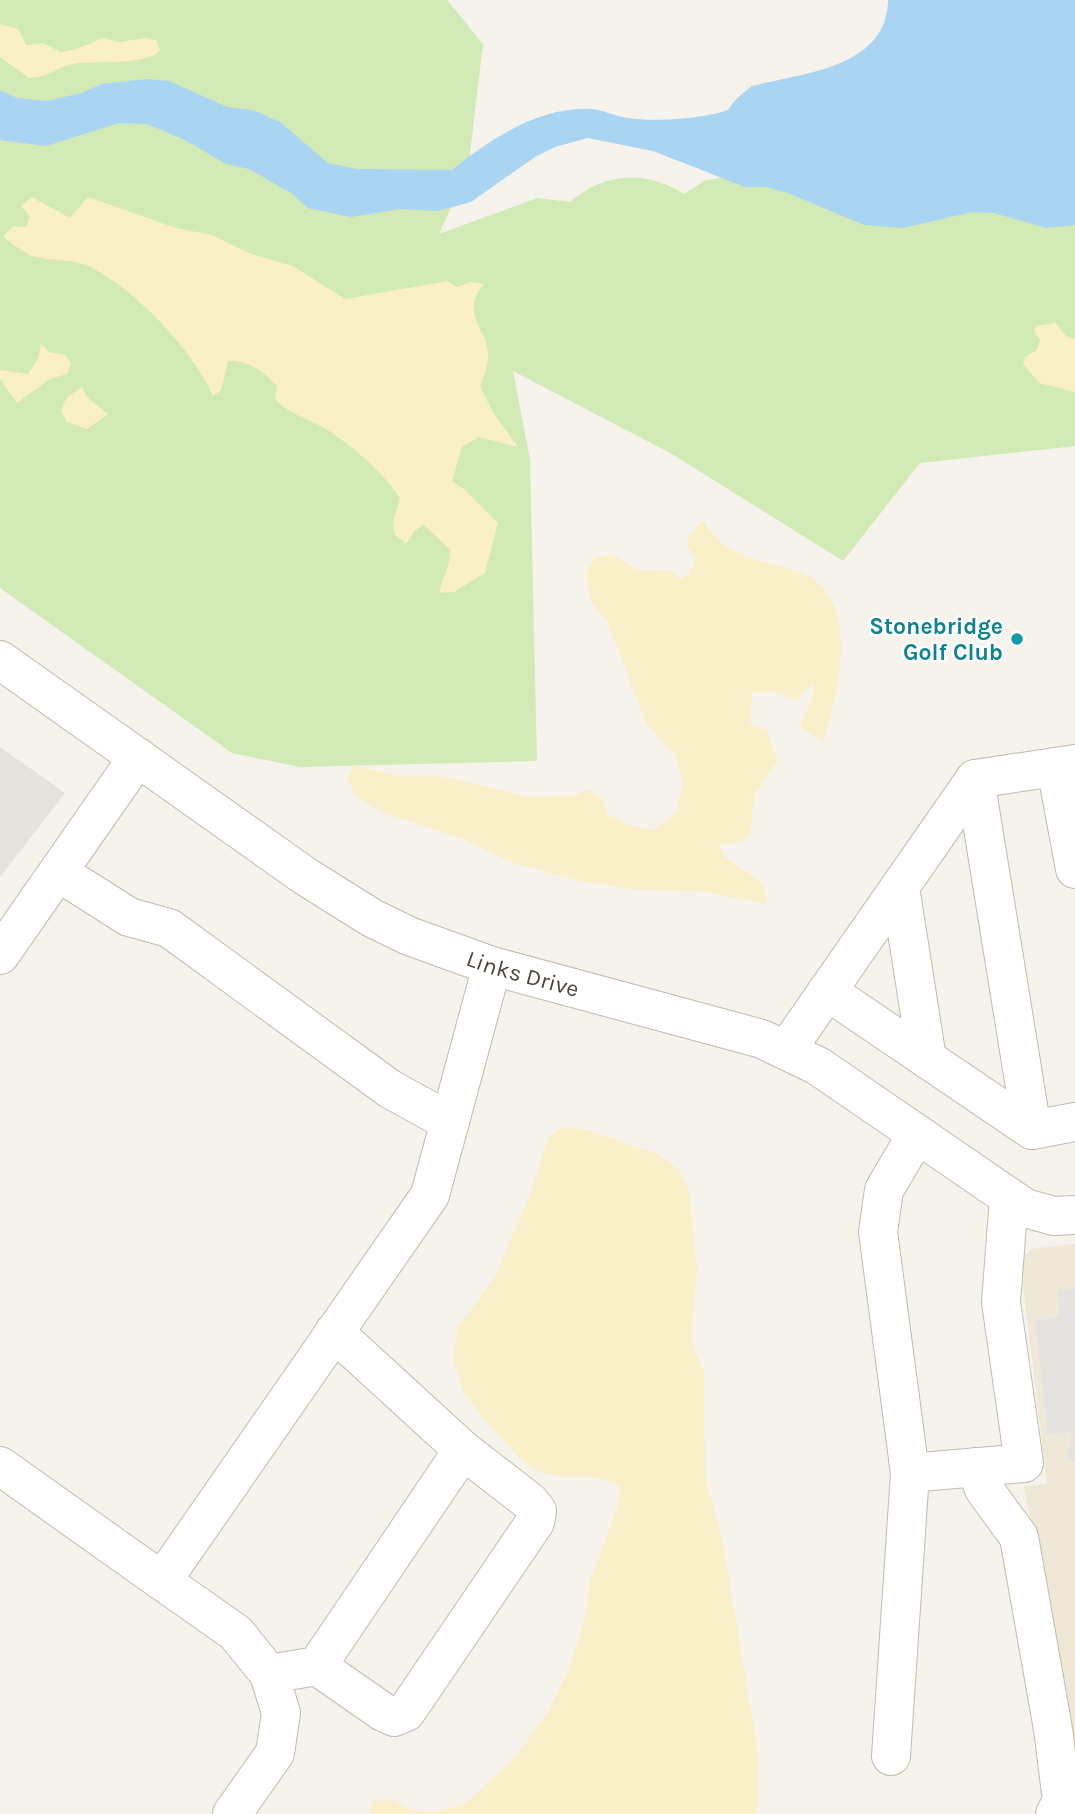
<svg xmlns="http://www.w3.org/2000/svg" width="1075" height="1814" font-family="Karla,sans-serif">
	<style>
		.industrial { fill: #e6e2dd }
		.education { fill: #efe8d6 }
		.green { fill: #d2eab5 }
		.sand { fill: #f9efc9 }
		.parking { fill: #e5e3e0 }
		.water { fill: #a9d4f2 }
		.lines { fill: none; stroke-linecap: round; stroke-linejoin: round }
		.minor-casing { stroke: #c2bbae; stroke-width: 40 }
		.minor { stroke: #fff; stroke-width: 38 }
		.culture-dot { fill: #0f9aa8; stroke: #fff; stroke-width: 2.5 }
		.labels { text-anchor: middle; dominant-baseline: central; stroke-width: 5; stroke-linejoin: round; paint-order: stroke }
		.culture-label { font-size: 23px; font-weight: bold; fill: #0d838f; stroke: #fff; text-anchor: end }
		.street-label { font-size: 23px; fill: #4b4439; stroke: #fff }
	</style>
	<rect width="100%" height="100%" fill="#f6f3ec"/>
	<path class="industrial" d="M0,747L65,793L0,877Z"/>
	<path class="education" d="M1075,1244V1766L1024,1487L1047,1483L1021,1269V1260L1031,1249Z"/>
	<path class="green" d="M0,0H447L483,44L468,170L439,234L537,198L570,202C605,172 646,170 684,194L706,180L722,178L1075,138V446L920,463L843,561L672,454L513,371L530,460L537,761L300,767L232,753L0,588Z"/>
	<g class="sand">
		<path d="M0,24L19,29L26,45L43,43L61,52C74,51 91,43 103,38L119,42L146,38L156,40L160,50C152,64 98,62 81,63C62,63 49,78 29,78L0,57Z"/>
		<path d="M32,197L70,218L88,197L176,228L212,235L251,254L293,266L345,299L448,281L457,287L471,282L484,284C458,314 490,329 488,358C488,367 483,378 480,386L492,411L518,447L479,437L462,447L452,481L465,490L498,523L485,573L454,592L439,593C443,577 450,567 450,550L424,525L414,531L406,544L395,535L393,523L400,498C383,473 357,450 332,433C314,420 290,416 275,399L277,386C262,370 250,361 228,361L221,390L213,396C191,348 139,294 93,268C71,257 48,262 30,255C21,251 12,243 3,237L13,226L26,227L30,216L21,206Z"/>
		<path d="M1056,323L1066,336L1075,339V392L1039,383L1023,364L1025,357L1037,350L1040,340L1034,330L1037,326Z"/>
		<path d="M41,344L49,352L65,355L71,363L67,374L50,379L17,403L0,379V370L28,374L38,359Z"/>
		<path d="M82,387L88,398L108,414L87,429L67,422L61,410L67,397Z"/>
		<path d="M704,521C724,561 769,559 804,574C862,599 838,696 823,741L800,726L813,696V683L796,700L774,691L752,693L750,723L767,730L777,761L755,794L749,837L735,843L719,845L725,857L764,885L767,904L699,891L630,889L575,880L508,861L463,839L386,814L358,798L347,779L355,765L399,776H440L530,797L577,795L588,789L603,800L608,815L630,825L655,830L677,812L683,780L675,754L647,725L607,621L591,602L586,574L595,557L612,554L637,570L671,571L681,579L689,575L695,559L686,543L695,528Z"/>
		<path d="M563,1127L588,1130L657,1154L679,1170L689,1191L697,1270L691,1341L704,1371L705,1476L722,1539L759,1758C757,1777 762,1797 756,1814H370L372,1801L389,1799L414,1810L437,1812L467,1803L518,1754L549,1710L569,1669L585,1619L590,1582L618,1505L620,1486L595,1477H559L536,1470L522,1460L484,1420L463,1390L454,1361L457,1329L495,1277L532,1190L548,1138Z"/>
	</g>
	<path class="parking" d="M1075,1288V1462L1067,1459L1072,1432L1048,1434L1035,1321L1059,1317L1058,1291Z"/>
	<path class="water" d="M888,0H1075V225L1046,228L994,213L972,212L903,228L864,225L788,193L766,187H745L653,151L588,138L555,147L535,157L471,202L438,211L400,209L351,217L308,208L291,193L249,169L226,164L185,140L147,124L119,123L46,146L0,140V90L17,98L47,101L81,93L102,84L147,79L169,81L227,107L253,110L280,122L328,163L357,169L452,170C489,139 541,106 591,109C603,110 615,116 627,118C654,122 703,119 728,110C733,101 744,92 752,86C803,73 887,68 888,0Z"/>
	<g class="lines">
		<defs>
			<g id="minor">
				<path id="s1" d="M0,660L305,876L372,918L409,936L492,966L762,1039L818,1066L1025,1208L1054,1216L1075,1215"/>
				<path d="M1056,767L1075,869"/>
				<path d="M975,779L1032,1130"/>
				<path d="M58,872L129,917L169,928L390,1089L450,1122"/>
				<path d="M900,887L927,1059"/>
				<path d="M0,955L138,757"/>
				<path d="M827,991L1032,1130L1075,1122"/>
				<path d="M787,1049L975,779L1075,764"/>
				<path d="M917,1134L884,1190L878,1232L910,1473L1024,1463L1001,1302L1009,1198"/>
				<path d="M0,1466L162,1581"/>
				<path d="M976,1467L984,1489L1019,1537L1053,1729L1062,1801L1055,1814"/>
				<path d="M317,1666L383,1712L394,1717L406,1712L535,1522L537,1511L530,1502L463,1450"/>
				<path d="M269,1674L317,1666L463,1450L334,1332"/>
				<path d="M891,1756L910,1473"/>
				<path d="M232,1814L275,1753L281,1713L269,1674L236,1633L162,1581L430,1195L492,966"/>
			</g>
		</defs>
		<use href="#minor" class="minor-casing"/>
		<use href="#minor" class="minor"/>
	</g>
	<circle class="culture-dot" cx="1017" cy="639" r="7"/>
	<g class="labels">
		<g class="culture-label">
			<text x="1003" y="626">Stonebridge<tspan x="1003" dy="26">Golf Club</tspan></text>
		</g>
		<g class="street-label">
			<text stroke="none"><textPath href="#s1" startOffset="614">Links Drive</textPath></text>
		</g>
	</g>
</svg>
